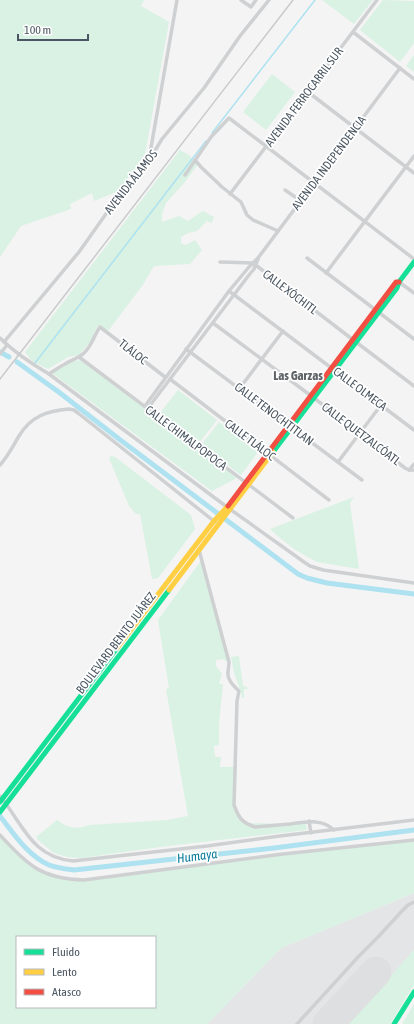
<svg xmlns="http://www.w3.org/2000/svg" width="414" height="1024" font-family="'Asap Condensed',sans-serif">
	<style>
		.airport { fill: #e4e5e7 }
		.green { fill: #d9f2e3; fill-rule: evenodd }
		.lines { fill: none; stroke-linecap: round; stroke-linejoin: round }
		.stream { stroke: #aee2f0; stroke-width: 1.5 }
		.canal { stroke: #aee2f0; stroke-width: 5 }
		.runway { stroke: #dedfe0; stroke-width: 31 }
		.street { stroke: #ced0d2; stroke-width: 3.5 }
		.fast { stroke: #16e098; stroke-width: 5 }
		.slow { stroke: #ffcf43; stroke-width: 5 }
		.jam { stroke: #f24e42; stroke-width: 5 }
		.rail { stroke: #c9cacc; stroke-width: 1.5 }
		.labels { text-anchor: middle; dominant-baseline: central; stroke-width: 3.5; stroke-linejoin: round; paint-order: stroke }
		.street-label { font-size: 12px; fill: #4a5661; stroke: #fff }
		.neighbourhood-label { font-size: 13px; font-weight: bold; fill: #5f6368; stroke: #fff }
		.water-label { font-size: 13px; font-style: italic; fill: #0c7c9b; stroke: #fff }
	</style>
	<rect width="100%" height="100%" fill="#f4f4f4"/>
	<path class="airport" d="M414,893V950L349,1024H207L281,948Z"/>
	<g class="green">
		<path d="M0,0H144L141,6L169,22L145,154L119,191L94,201L92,193L70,204L71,209L21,226L0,257Z"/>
		<path d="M322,0H373L354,24Z"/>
		<path d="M383,0L414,1V43L400,62L360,30Z"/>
		<path d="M414,55V72L406,66Z"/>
		<path d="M272,74L295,92L266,130L243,112Z"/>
		<path d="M180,150L189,155L198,164L184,183L166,203L162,214V222L179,216L188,221L198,214L203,211L214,217L212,223L207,221L197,231L188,233L181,237V243L186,245L195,240L202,250L190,264L154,266L142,286L108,331L100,325L97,327L90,342L79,355L68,357L48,369L32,361L25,352Z"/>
		<path d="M80,360L237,478L212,491L52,373L68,363Z"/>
		<path d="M178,390L217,420L199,443L160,413Z"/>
		<path d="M219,422L258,452L241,475L201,445Z"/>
		<path d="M111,456L115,457L191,515L195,529L158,578L152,579L140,514H136L129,506L109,458Z"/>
		<path d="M354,497L350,503L359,569L317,562L297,551L280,538L270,529Z"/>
		<path d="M200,562H203L228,662L223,659L216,660V666L222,674L219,684H223L219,723V745L214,746L215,757H221L220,767H237L235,803L237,815L245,823L306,824L307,830L168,846L81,858L67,857L54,853L39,841L36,837L57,820C69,829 76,829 90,825L167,820L188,816L166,689L169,688L158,620Z"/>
		<path d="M239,656L243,686L247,687L248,689H244V698H242L241,692L234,673L231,657Z"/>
		<path d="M0,836L34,868L72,880L414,840V893L281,948L207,1024H0ZM17,937H155V1007H17Z"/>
		<path d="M414,950V985L390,1024H335L380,975L387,980Z"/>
		<path d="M414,1004V1024H402Z"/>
	</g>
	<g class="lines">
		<g class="stream">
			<path d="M212,133L315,0"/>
			<path d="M35,363L206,141"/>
		</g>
		<g class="canal">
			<path d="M0,352L9,357"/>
			<path d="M17,362L60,393L119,439L298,574L307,578L327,583L414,594"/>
			<path d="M0,816C14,834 28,856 49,865C57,868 66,869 74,870L274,848L414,830"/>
		</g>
		<path class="runway" d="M328,1024L376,972"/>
		<g class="street">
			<path d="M241,0L251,7L256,0"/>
			<path d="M353,32L414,79"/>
			<path d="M308,92L414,173"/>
			<path d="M149,159L177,0"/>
			<path d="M195,160L201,167L222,187L241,202L247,215L253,220L278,231"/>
			<path d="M185,175L211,137L229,118L414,259"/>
			<path d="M285,190L301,201"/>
			<path d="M230,194L377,0"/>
			<path d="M307,258L414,339"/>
			<path d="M220,262L253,263L352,339"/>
			<path d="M326,273L414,156"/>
			<path d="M399,282L414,293"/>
			<path d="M229,291L414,430"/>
			<path d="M213,323L310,395"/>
			<path d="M0,338C14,352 32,364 49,374L227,507L304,562L310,566L323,570L414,583"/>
			<path d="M4,342L79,252L108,211L122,197L148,162L162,139L204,88L240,36L269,0"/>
			<path d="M356,342L414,386"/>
			<path d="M186,349L362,480"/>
			<path d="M0,354L7,345"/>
			<path d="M79,357L293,518"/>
			<path d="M49,374C54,371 59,367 65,364C71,360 79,358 84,353C92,346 94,335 100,327L165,377"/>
			<path d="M170,379L329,500"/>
			<path d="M239,389L283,331"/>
			<path d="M314,398L405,468L409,470H414"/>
			<path d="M145,406L229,291L249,267L258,258L400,68"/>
			<path d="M148,408L249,275L254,269L258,259"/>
			<path d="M338,462L381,405"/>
			<path d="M0,465C8,456 13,446 19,436C31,416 47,411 69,409L74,410L78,413L215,522"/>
			<path d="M409,470L414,464"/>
			<path d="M199,550L229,662C229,666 228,669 228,673C227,680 234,686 239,691L237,701L234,805C239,818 241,822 255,827C267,826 278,825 290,824C305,822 322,818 334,830"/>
			<path d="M0,796C23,824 31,857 73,861L207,846L280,836L414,820"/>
			<path d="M309,821L311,833"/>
			<path d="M0,835C27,865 42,879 84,880L283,854L414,840"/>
			<path d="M297,1024L359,956L378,937L402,911L408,905L414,902"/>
		</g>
		<g class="fast">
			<path d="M273,452L397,288L399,282L414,262"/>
			<path d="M0,802L117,648"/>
			<path d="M0,812L169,590"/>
			<path d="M394,1024L414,992"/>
		</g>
		<g class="slow">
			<path d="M169,590L273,452"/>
			<path d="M117,648L214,521L228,506"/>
		</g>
		<path class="jam" d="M228,506L396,282H399"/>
		<path class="rail" d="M0,379L293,0"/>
	</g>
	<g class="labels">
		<g class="street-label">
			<text transform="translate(304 97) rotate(-53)">AVENIDA FERROCARRIL SUR</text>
			<text transform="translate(329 163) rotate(-53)">AVENIDA INDEPENDENCIA</text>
			<text transform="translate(131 182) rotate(-52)">AVENIDA ÁLAMOS</text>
			<text transform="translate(290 292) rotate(37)">CALLE XÓCHITL</text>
			<text transform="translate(133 352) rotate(38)">TLÁLOC</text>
			<text transform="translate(360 389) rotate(37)">CALLE OLMECA</text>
			<text transform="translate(274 414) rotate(37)">CALLE TENOCHTITLAN</text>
			<text transform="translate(361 434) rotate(37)">CALLE QUETZALCÓATL</text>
			<text transform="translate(186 438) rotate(37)">CALLE CHIMALPOPOCA</text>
			<text transform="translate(250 440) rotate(37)">CALLE TLÁLOC</text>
			<text transform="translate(116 643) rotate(-53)">BOULEVARD BENITO JUÁREZ</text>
		</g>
		<g class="neighbourhood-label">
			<text x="298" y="375">Las Garzas</text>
		</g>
		<g class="water-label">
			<text transform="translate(197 856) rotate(-7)">Humaya</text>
		</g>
	</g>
	<rect x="16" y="936" width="140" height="72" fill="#ffffff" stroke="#b7bbc0"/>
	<rect x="24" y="949" width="20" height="6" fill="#16e098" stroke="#b7bbc0"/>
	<text x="52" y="956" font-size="12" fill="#4a5661">Fluido</text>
	<rect x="24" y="969" width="20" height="6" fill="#ffcf43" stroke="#b7bbc0"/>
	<text x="52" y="976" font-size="12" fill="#4a5661">Lento</text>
	<rect x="24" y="989" width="20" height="6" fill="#f24e42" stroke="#b7bbc0"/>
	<text x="52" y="996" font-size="12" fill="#4a5661">Atasco</text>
	<path d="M18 34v6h70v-6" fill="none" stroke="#4a5661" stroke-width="2"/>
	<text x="24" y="34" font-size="12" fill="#4a5661" stroke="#ffffff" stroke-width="3" paint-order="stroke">100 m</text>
</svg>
